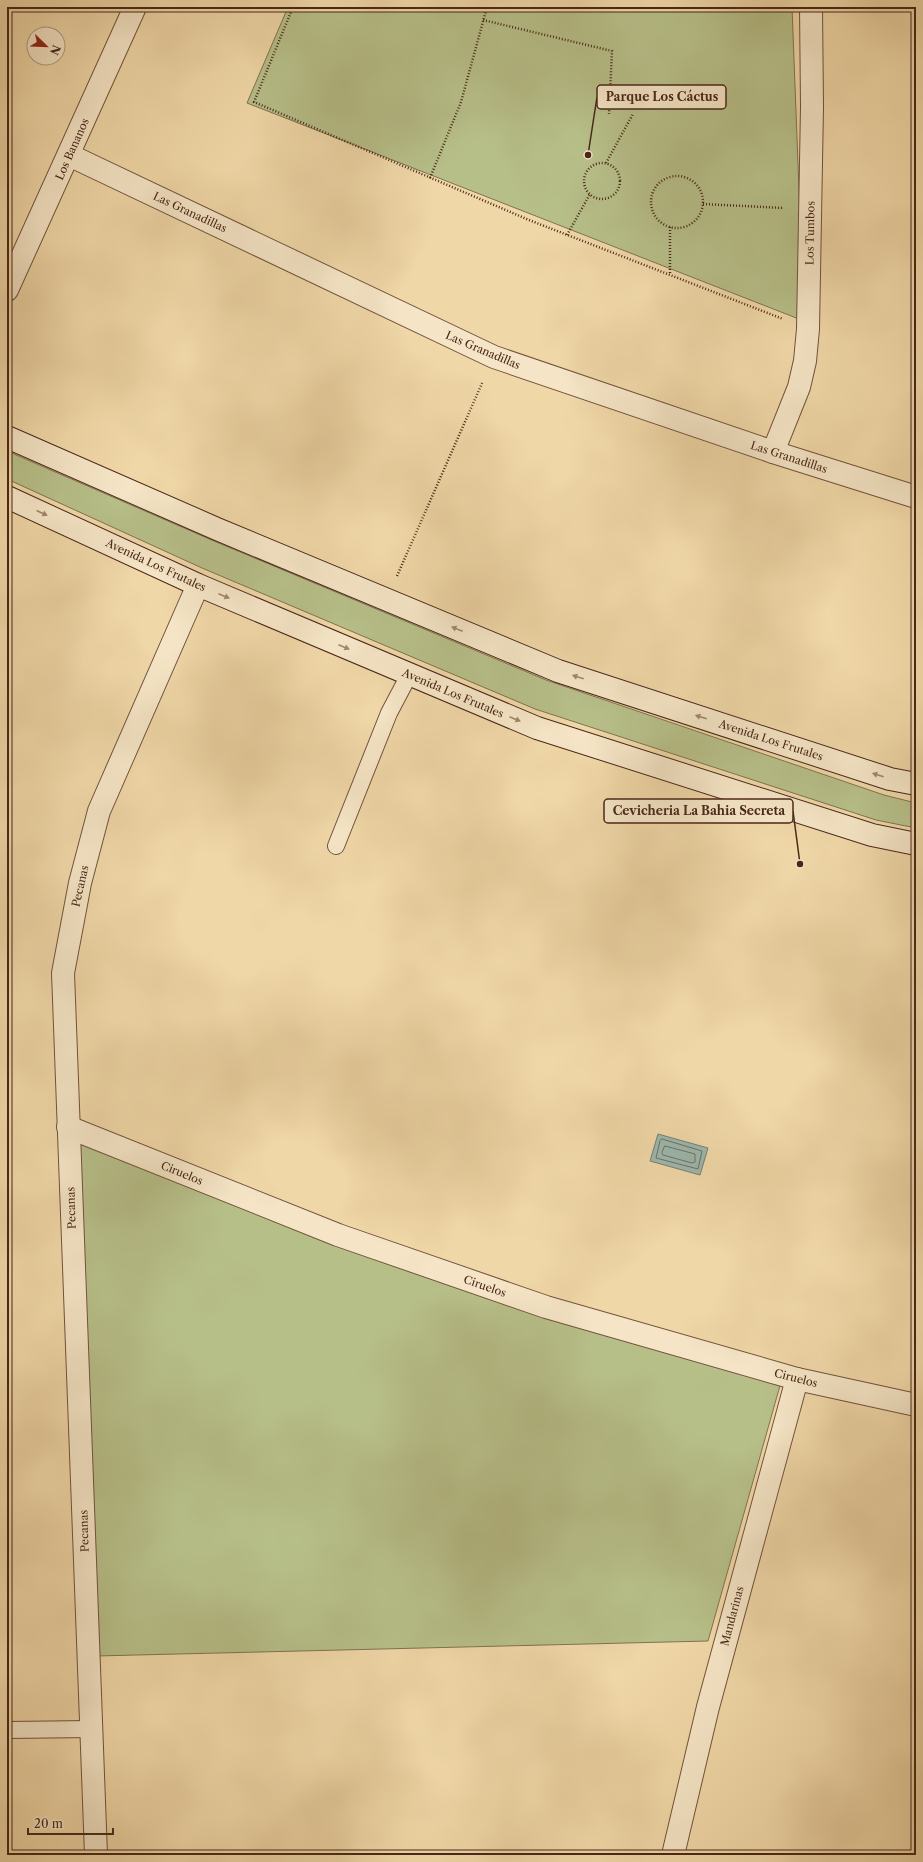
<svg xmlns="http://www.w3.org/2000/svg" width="923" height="1862" font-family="'Libre Caslon Text',serif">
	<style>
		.green { fill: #b7bf89; stroke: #807351 }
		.water { fill: #9bb8af; stroke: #7a7e73 }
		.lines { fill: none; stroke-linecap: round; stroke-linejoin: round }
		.shore { stroke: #727064; stroke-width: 1 }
		.lane-casing { stroke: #72533c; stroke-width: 18 }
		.street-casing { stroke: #72533c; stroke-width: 24 }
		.secondary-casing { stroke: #482719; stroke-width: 24 }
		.path { stroke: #482719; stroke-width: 2.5; stroke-dasharray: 1 2; stroke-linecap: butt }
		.lane { stroke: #f5e5c6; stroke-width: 16 }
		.street { stroke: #f5e5c6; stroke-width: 22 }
		.secondary { stroke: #f5e5c6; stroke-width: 22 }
		.oneway { fill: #9e8670 }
		.labels { text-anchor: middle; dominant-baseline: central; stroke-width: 3.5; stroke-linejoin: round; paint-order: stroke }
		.street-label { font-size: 11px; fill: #482719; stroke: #f5e5c6 }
		.leader { fill: none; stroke: #482719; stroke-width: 1.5 }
		.callout-dot { fill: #482719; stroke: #f5e5c6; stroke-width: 1.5 }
		.callout { fill: #f5e5c6; stroke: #482719; stroke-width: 1.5 }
		.callout-label { font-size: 12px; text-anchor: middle; font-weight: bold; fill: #482719 }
	</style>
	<rect width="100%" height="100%" fill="#f0d7a7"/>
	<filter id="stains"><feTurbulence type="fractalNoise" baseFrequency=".005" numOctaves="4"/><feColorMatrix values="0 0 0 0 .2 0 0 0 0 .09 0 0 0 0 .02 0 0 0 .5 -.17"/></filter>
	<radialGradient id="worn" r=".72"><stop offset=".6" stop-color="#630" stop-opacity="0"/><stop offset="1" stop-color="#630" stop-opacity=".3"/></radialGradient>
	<g class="green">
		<path d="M288,7H792L804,321L247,103Z"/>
		<path d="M7,451L214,541L546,680L884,795L916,803V828L876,820L535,709L202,568L7,479Z"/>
		<path d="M77,1142L781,1382L708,1641L96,1656Z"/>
	</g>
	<path class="water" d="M658,1134L708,1148L700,1175L650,1161Z"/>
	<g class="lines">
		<g class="shore">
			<path d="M662,1139L702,1151L698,1169L656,1158L660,1141Z"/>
			<path d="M665,1146L695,1154V1162L692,1163L663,1155L662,1153Z"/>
		</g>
		<defs>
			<g id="lane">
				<path d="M336,846L389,713L409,675"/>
				<path d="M7,1730L91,1729"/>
			</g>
			<g id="street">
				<path d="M69,155L494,357L773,452L916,497"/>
				<path d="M7,290L135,7"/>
				<path d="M773,452L799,387L805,361L808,329L812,107L811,7"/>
				<path d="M68,1127L338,1235L546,1307L797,1379L916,1405"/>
				<path d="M96,1855L63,973L80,883L99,811L198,585"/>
				<path d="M673,1855L708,1707L797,1379"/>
			</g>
			<g id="secondary">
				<path d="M7,437L217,529L558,671L890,779L916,784"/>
				<path d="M7,497L198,585L537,728L872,835L916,844"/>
			</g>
		</defs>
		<use href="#lane" class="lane-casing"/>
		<use href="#street" class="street-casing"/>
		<use href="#secondary" class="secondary-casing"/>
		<g class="path">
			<path d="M293,7L254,102L529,220L783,319"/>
			<path d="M483,20L612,51L609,114"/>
			<path d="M606,163L633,114"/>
			<circle cx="602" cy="181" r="18"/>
			<circle cx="677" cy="202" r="26"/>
			<path d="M430,178L461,102L487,7"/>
			<path d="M703,204L784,208"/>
			<path d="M670,227V275"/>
			<path d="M567,235L590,194"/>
			<path d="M397,576L483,381"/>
		</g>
		<use href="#lane" class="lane"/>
		<use href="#street" class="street"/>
		<use href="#secondary" class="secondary"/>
	</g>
	<defs><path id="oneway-solid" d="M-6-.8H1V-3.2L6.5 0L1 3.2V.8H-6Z"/></defs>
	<g class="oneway">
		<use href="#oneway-solid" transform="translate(42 513) rotate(25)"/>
		<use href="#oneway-solid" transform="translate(224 596) rotate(23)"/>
		<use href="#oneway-solid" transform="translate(457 629) rotate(-158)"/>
		<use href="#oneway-solid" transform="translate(344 647) rotate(23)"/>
		<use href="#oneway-solid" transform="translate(578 677) rotate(-162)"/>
		<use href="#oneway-solid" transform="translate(701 717) rotate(-162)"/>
		<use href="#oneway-solid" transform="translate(515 719) rotate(23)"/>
		<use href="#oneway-solid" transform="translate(878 775) rotate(-162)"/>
	</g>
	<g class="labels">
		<g class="street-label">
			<text transform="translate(72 149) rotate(-66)">Los Bananos</text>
			<text transform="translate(190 212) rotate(25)">Las Granadillas</text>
			<text transform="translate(810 233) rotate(-89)">Los Tumbos</text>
			<text transform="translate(483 350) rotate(23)">Las Granadillas</text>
			<text transform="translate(789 457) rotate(18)">Las Granadillas</text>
			<text transform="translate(156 565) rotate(25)">Avenida Los Frutales</text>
			<text transform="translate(453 693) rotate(23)">Avenida Los Frutales</text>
			<text transform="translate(771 740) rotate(18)">Avenida Los Frutales</text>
			<text transform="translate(80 886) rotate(-77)">Pecanas</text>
			<text transform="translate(182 1173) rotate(22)">Ciruelos</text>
			<text transform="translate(71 1208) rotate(-92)">Pecanas</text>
			<text transform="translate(485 1286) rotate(19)">Ciruelos</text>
			<text transform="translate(796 1378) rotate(14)">Ciruelos</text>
			<text transform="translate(84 1531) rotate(-92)">Pecanas</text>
			<text transform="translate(732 1616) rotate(-75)">Mandarinas</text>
		</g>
	</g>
	<path class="leader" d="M588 155L597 97M800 864L793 811"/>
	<g class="callout-dot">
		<circle cx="588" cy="155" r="4"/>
		<circle cx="800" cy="864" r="4"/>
	</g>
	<g class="callout">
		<rect x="597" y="85" width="129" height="24" rx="4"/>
		<rect x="604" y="799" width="189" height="24" rx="4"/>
	</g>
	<g class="callout-label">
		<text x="662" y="101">Parque Los Cáctus</text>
		<text x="699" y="815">Cevicheria La Bahia Secreta</text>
	</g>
	<rect width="923" height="1862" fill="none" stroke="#f0d7a7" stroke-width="24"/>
	<rect x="8" y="8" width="907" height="1846" fill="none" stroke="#482719" stroke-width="2"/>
	<rect x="12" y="12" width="899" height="1838" fill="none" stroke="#482719"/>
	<g transform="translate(46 46) rotate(113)"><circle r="19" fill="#f5e5c6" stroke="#b09981"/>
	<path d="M0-3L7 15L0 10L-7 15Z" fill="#8f2418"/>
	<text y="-6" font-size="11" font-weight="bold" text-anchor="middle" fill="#482719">N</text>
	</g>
	<path d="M28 1828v6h85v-6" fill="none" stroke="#482719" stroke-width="2"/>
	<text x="34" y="1828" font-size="12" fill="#482719" stroke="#f5e5c6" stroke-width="3" paint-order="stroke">20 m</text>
	<rect width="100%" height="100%" filter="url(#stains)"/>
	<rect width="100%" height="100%" fill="url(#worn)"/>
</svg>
